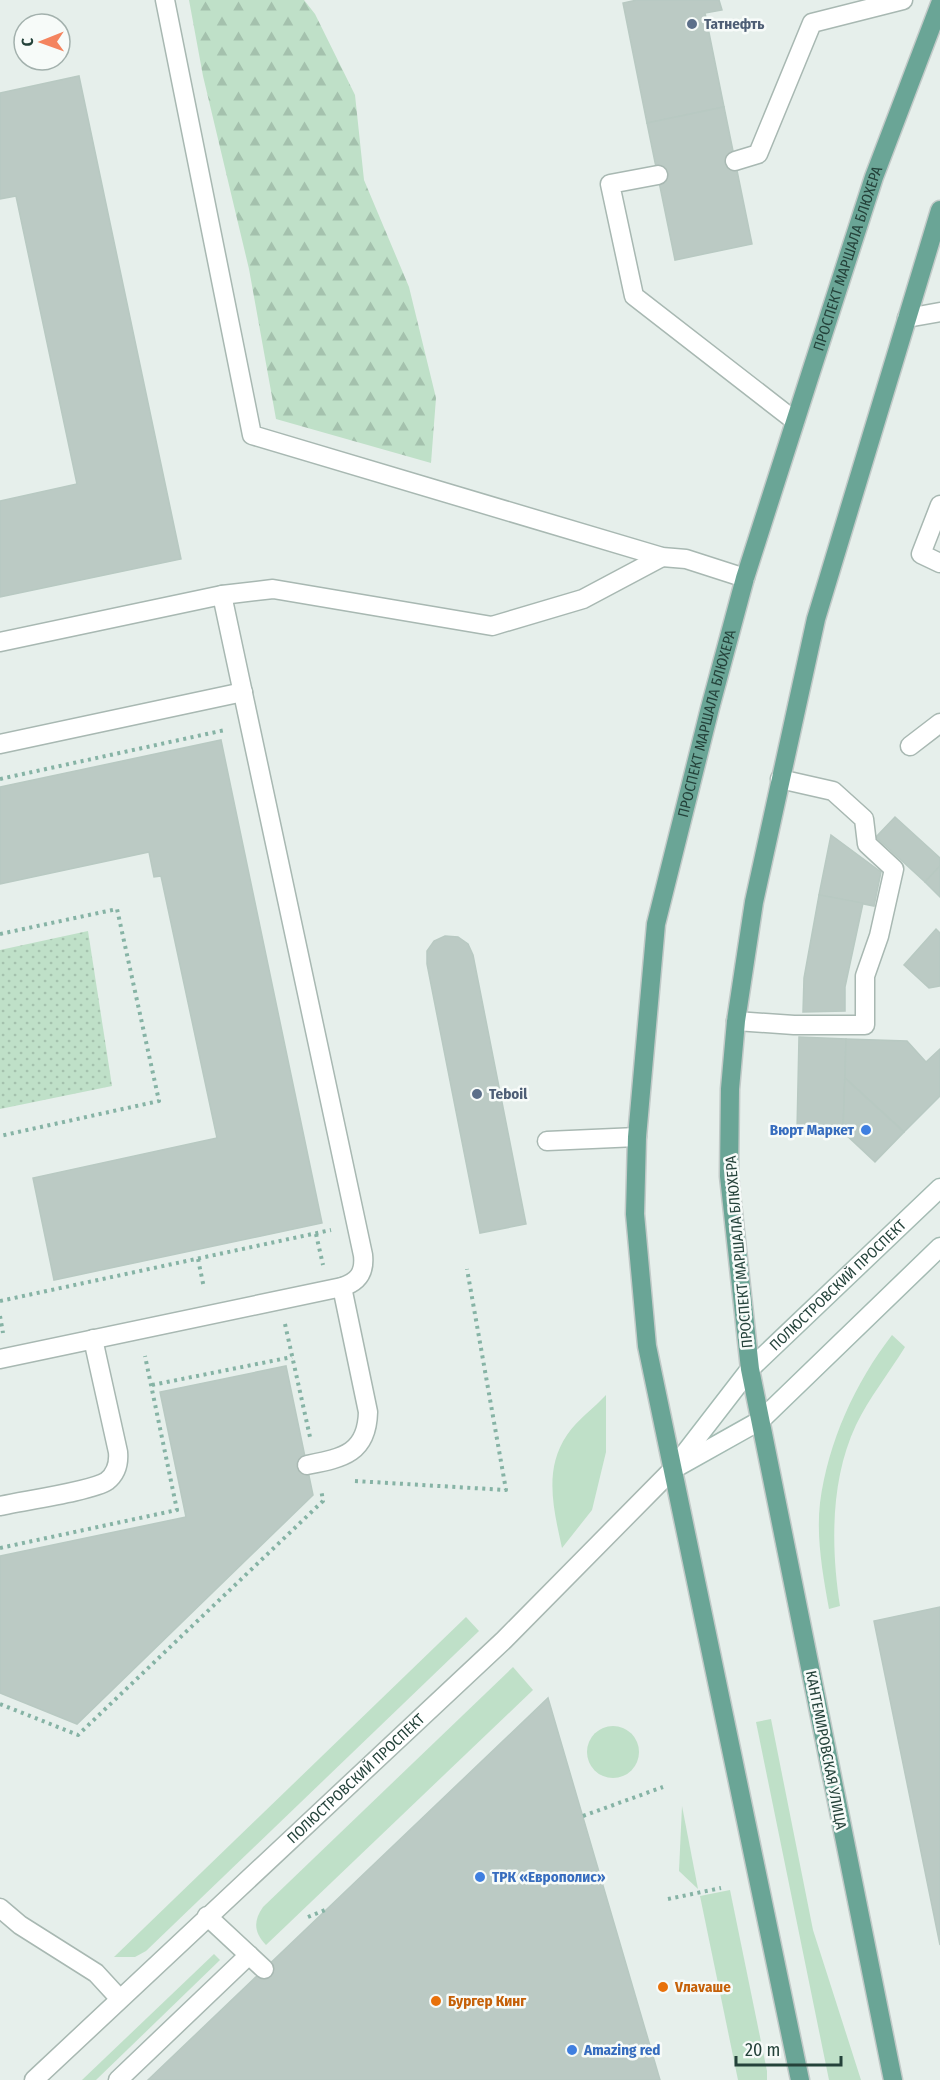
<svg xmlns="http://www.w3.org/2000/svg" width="940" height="2080" font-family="'Fira Sans Condensed',sans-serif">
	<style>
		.green { fill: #bfe0c8 }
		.forest { fill: url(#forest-firs) }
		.park { fill: url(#park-dots) }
		.building { fill: #bbcac4; stroke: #b8c9c2; stroke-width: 1.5 }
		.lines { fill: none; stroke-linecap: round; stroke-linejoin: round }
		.service-casing { stroke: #a8b8b2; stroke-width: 21 }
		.tertiary-casing { stroke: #a8b8b2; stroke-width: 21 }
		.secondary-casing { stroke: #a4bbb3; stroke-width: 21 }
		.primary-casing { stroke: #c2cac8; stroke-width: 21 }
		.path { stroke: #86b3a5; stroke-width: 4; stroke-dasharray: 3 4.5; stroke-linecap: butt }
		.service { stroke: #fff; stroke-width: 18 }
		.tertiary { stroke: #fff; stroke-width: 18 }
		.secondary { stroke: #fff; stroke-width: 18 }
		.primary { stroke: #6aa596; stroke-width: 18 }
		.service-dot { fill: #5c6f8a; stroke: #f7fbf9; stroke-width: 2 }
		.shop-dot { fill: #3f7fe0; stroke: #f7fbf9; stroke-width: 2 }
		.food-dot { fill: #e8710a; stroke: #f7fbf9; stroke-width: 2 }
		.labels { text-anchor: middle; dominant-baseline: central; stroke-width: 5; stroke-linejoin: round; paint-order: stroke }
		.service-label { font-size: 15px; font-weight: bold; fill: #4e5e75; stroke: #f7fbf9; text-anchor: start }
		.street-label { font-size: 15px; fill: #24423a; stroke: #f7fbf9 }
		.shop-label { font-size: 15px; font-weight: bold; fill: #366cbe; stroke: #f7fbf9; text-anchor: start }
		.food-label { font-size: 15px; font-weight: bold; fill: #c56008; stroke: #f7fbf9; text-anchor: start }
	</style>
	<defs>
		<pattern id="forest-firs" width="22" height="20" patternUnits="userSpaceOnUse" patternTransform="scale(1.5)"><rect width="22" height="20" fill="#bfe0c8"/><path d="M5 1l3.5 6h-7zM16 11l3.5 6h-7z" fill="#a4c1ad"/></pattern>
		<pattern id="park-dots" width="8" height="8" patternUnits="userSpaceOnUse" patternTransform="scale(1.5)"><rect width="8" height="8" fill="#bfe0c8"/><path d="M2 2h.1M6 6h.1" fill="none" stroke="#a4c1ad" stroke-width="1.8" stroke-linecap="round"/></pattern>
	</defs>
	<rect width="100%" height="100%" fill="#e6efeb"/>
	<g class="green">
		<path d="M892,1335L905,1347C889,1373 869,1398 856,1425C830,1480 831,1548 840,1606L829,1609C823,1575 816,1538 820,1503C828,1442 855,1383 892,1335Z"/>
		<path d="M606,1395V1452L592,1510L562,1548C554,1511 543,1470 567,1435C577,1420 594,1408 606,1395Z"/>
		<path d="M466,1617L479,1631L146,1951L135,1957H114Z"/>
		<path d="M513,1667L533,1690L266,1945C254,1933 253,1921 263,1907Z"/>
		<path d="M771,1719L813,1930L861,2080H829L756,1722Z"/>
		<circle cx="613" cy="1752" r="26"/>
		<path d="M682,1806L698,1889L679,1871Z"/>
		<path d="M730,1890L767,2071V2080H738L700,1896Z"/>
		<path d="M214,1954L220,1960L96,2080H82Z"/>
	</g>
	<path class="forest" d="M189,0H304L315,14L355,95L364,180L409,287L436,398L431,463L276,419L249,269L203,76Z"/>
	<path class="park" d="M88,931L112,1086L0,1109V950Z"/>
	<g class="building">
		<path d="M637,0H719L722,10L705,13L724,107L647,123L623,3Z"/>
		<path d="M79,76L181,559L0,597V501L77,484L16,196L0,199V93Z"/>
		<path d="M724,107L752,244L675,260L647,123Z"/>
		<path d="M221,740L322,1223L54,1280L33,1178L217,1138L161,876L154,877L149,852L0,884V787Z"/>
		<path d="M895,817L940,858V866L925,882L876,837Z"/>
		<path d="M831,835L881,872L874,906L819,895Z"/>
		<path d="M940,866V897L925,882Z"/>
		<path d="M819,895L863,903L845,987V1011L803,1012L804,978Z"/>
		<path d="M936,929L940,933V986L929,988L904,965Z"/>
		<path d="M445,936L458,937L468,944L473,955L526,1224L480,1233L427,964V951L434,941Z"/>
		<path d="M799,1037L846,1039L843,1132L797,1131Z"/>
		<path d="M846,1039L907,1041L926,1062L940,1049V1096L904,1132L845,1078Z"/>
		<path d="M845,1078L904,1132L875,1162L843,1132Z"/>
		<path d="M286,1366L313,1495L77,1724L0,1693V1556L186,1517L160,1392Z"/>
		<path d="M940,1607V1945L874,1621Z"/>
		<path d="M548,1698L660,2080H148Z"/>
	</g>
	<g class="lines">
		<defs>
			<g id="service">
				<path d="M165,0L252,435L662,557L686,559L745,578"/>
				<path d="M735,161L758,154L812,23L903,0"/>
				<path d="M658,175L610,184L634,296L795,421"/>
				<path d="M907,318L940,312"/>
				<path d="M940,505L921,554L940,563"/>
				<path d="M0,642L222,595L273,589L492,626L583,599L662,557"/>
				<path d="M0,744L243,692"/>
				<path d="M910,746L940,723"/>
				<path d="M736,1021L794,1025H865V976L879,936L894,869L867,844L864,819L833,791L780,779"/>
				<path d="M547,1141L637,1137"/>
				<path d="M0,1359L342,1287C358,1282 365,1273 363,1255L222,595"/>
				<path d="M307,1465C342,1458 367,1454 368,1412L342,1287"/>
				<path d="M0,1506C21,1501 93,1491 107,1481C117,1473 119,1463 118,1452L93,1339"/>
				<path d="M0,1908L20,1925L96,1973L119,1998"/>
				<path d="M207,1916L264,1969"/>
				<path d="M118,2080L249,1955"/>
			</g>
			<g id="tertiary">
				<path id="s1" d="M34,2080L504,1640L672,1470"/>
			</g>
			<g id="secondary">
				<path d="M679,1466L761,1420L940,1247"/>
				<path id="s2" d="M672,1470L750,1369L940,1188"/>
			</g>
			<g id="primary">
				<path id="s3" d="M800,2080L647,1346L635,1214L637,1137L656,924L710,708L745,578L811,372L874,177L940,4"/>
				<path d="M893,2080L750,1369L729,1176L730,1089L736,1021L754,902L816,619L940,210"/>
			</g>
		</defs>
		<use href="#service" class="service-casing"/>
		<use href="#tertiary" class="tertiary-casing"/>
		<use href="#secondary" class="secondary-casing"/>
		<use href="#primary" class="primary-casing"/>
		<g class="path">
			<path d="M0,779L225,730"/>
			<path d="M0,934L117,909L159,1101L0,1136"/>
			<path d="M316,1234L323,1265"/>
			<path d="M198,1259L204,1288"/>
			<path d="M0,1301L331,1230"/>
			<path d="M0,1316L3,1333"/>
			<path d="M285,1324L310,1437"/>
			<path d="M152,1385L292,1357"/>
			<path d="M355,1481L506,1490L467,1269"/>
			<path d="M0,1548L177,1510L145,1356"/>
			<path d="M0,1704L78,1735L323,1501L321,1489"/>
			<path d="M583,1816L663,1787"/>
			<path d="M668,1899L721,1888"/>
			<path d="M308,1917L325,1910"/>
		</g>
		<use href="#service" class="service"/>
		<use href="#tertiary" class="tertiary"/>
		<use href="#secondary" class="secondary"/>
		<use href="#primary" class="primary"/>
	</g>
	<g class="service-dot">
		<circle cx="692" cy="24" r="6"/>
		<circle cx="477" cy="1094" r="6"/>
	</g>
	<g class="shop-dot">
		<circle cx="866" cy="1130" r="6"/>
		<circle cx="480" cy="1877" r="6"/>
		<circle cx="572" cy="2050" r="6"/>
	</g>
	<g class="food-dot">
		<circle cx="663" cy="1987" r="6"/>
		<circle cx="436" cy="2001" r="6"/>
	</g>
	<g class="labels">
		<g class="service-label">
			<text x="704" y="24">Татнефть</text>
			<text x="489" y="1094">Teboil</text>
		</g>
		<g class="street-label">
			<text stroke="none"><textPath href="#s3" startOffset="1866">ПРОСПЕКТ МАРШАЛА БЛЮХЕРА</textPath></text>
			<text stroke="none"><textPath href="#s3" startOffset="1380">ПРОСПЕКТ МАРШАЛА БЛЮХЕРА</textPath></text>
			<text transform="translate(739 1252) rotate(-95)">ПРОСПЕКТ МАРШАЛА БЛЮХЕРА</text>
			<text stroke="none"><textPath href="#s2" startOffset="249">ПОЛЮСТРОВСКИЙ ПРОСПЕКТ</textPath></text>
			<text transform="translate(826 1750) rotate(79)">КАНТЕМИРОВСКАЯ УЛИЦА</text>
			<text stroke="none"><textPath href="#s1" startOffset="441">ПОЛЮСТРОВСКИЙ ПРОСПЕКТ</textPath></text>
		</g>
		<g class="shop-label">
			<text x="854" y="1130" text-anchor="end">Вюрт Маркет</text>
			<text x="492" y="1877">ТРК «Европолис»</text>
			<text x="584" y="2050">Amazing red</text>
		</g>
		<g class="food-label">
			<text x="675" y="1987">Vлаvаше</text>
			<text x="448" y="2001">Бургер Кинг</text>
		</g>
	</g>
	<g transform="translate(42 42) rotate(269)"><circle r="28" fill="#f7fbf9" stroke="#a3b1ad" stroke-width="1.5"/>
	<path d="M0-4.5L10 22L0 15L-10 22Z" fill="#f4845f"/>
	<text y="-9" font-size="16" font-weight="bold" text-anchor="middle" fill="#24423a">С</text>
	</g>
	<path d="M736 2056v9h105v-9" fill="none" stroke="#24423a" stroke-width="3"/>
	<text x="745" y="2056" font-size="18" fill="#24423a" stroke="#f7fbf9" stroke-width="4.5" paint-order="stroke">20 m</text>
</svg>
